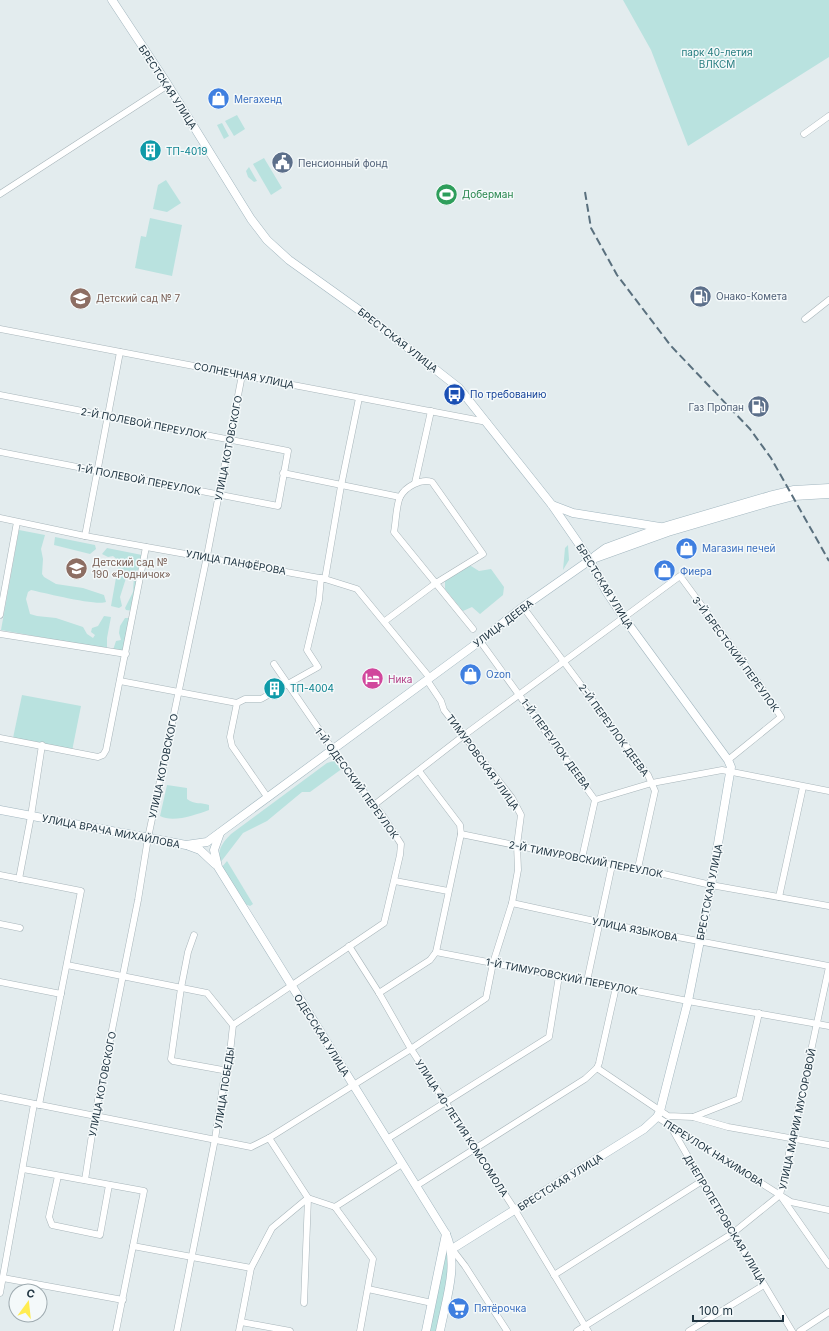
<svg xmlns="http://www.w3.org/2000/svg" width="829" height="1331" font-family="Inter,sans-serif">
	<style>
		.green { fill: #b9e2df }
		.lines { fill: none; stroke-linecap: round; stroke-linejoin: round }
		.street-casing { stroke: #a8b5ba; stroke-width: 7 }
		.secondary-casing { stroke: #a2b6bf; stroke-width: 9 }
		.street { stroke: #fff; stroke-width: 6 }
		.secondary { stroke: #fff; stroke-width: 8 }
		.rail { stroke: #5a707e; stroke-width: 2; stroke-dasharray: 8 4; stroke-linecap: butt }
		.labels { text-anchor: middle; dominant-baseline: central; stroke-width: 3; stroke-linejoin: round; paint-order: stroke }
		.park-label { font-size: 10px; fill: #247c7f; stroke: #f4f9fa }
		.street-label { font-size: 10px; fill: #203542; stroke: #f4f9fa }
		.shop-label { font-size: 10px; fill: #366cbe; stroke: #f4f9fa; text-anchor: start }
		.culture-label { font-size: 10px; fill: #0d838f; stroke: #f4f9fa; text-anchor: start }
		.service-label { font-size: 10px; fill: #4e5e75; stroke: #f4f9fa; text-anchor: start }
		.leisure-label { font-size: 10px; fill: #27864d; stroke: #f4f9fa; text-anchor: start }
		.education-label { font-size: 10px; fill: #785e54; stroke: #f4f9fa; text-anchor: start }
		.transit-label { font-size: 10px; fill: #164399; stroke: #f4f9fa; text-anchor: start }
		.hotel-label { font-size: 10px; fill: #b23c85; stroke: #f4f9fa; text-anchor: start }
	</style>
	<rect width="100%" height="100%" fill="#e3ecee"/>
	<g class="green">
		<path d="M623,0H829V57L688,146L651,50Z"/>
		<path d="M237,115L245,129L234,136L225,121Z"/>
		<path d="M222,123L229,136L224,139L217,125Z"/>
		<path d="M264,158L282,188L271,195L253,164Z"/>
		<path d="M249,167L257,181L254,182L248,177L246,171Z"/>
		<path d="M166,180L181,203L167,212L153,209L158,185Z"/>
		<path d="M150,218L182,225L172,276L135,268L141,236L146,237Z"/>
		<path d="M19,530L45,535L41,549L43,559L42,574L44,577L56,584L83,588L104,595L106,602C97,606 44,593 31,590L28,592L26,599L30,614L37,616L56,618L83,627L87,634L93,638L95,635L91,632L92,628L98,626L104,616L111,617L107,638V649L1,630Z"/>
		<path d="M55,537L95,545L96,549L90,554L54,545Z"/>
		<path d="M568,545L569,560L563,570L565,548Z"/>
		<path d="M107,548L142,555L133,611L126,610L125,608L133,592L134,576L127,575L120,597L122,606L119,608L111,606L119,561L113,556L108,557L102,554Z"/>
		<path d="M465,566H471L479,571L491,569L504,587L503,595L480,614L472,607L463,611L445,589V579Z"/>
		<path d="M125,618H132L126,653L113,650L116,641L121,640L119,633L120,626Z"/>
		<path d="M22,695L81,706L72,751L13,738Z"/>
		<path d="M337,760L343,768L310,792H302L267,821L243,833L220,863C217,850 222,843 231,834L327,763Z"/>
		<path d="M167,785L187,788V799C194,805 202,802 209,805V810C195,815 173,823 160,816Z"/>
		<path d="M227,861L253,904L250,906L245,904L222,867Z"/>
		<path d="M445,1245L450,1263L437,1331H428Z"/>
	</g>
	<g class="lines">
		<defs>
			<g id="street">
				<path d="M804,134L829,116"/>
				<path d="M0,194L168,85"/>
				<path d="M805,319L829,300"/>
				<path d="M0,329L487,422"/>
				<path d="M0,395L288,451L278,506L0,452"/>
				<path d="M283,473L400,497"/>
				<path d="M415,483L431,411"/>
				<path d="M0,518L85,536L325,579L357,589L430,678"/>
				<path d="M85,536L120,352"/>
				<path d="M325,579L341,486L359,398"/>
				<path d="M523,607L648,775L655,791L638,868"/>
				<path d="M0,615L17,522"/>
				<path d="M385,621L436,583L483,554L432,482C421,478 405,487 400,497C396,506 396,522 394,532L473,629"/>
				<path d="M0,634L126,654"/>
				<path d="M480,641L595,800L582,858"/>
				<path d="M120,681L237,703"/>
				<path d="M237,703L245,699H261L318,667L307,650L319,600L321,578"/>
				<path d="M237,703L230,737L232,746L268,798"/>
				<path d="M0,738L98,757L103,755L106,750L146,547"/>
				<path d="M595,800L652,783L722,770L829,791"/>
				<path d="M374,805L463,736L680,576L758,682L781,717L728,760"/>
				<path d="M461,834L612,865L638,868L711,885L829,906"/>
				<path d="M0,875L81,891L39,1105"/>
				<path d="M19,879L31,816L42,745"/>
				<path d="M395,881L448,891"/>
				<path d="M779,897L803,787"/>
				<path d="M512,903L599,922L829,966"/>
				<path d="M0,924L20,928"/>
				<path d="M194,935L188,952L181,988L171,1059L173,1061L228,1071"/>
				<path d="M349,946L379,993L411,1049L515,1210L588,1331"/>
				<path d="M436,952L688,1001L829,1026"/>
				<path d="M67,965L207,993L233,1025L228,1071L224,1079L215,1139L177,1331"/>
				<path d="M587,981L612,865"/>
				<path d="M0,982L61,994"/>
				<path d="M379,993L430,960L436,952L461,834L460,825L419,771"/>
				<path d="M233,1025L384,923L400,855L401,844L383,816L349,773L274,664"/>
				<path d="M597,1068L668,1116L693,1117L739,1099L759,1013"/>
				<path d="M0,1097L251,1147L269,1138L411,1049L486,998L493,963L512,903L518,870L517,845L521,815L512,798L444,710L441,701L427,680"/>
				<path d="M657,1117L780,1195L829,1265"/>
				<path d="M693,1117L728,1127L829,1145"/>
				<path d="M671,1127L702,1181L792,1331"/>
				<path d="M269,1138L308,1198L304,1303"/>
				<path d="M387,1139L549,1037L559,976"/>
				<path d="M23,1169L144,1191L116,1331"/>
				<path d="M58,1176L49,1217L52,1225L100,1235L109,1185"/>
				<path d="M85,1180L95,1115L138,900L148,838L207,556L242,375"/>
				<path d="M416,1186L585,1079L597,1068L599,1063L616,987"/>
				<path d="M783,1197L791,1202L829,1210"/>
				<path d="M308,1198L335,1207"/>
				<path d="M335,1207L373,1259L360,1331"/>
				<path d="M335,1207L402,1164"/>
				<path d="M133,1246L251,1268"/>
				<path d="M452,1249L465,1266L507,1331"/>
				<path d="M554,1275L702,1181"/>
				<path d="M3,1278L123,1300"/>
				<path d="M368,1289L432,1303"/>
				<path d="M0,1293L34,1104"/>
				<path d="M241,1322L290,1331"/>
				<path d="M239,1331L251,1268L272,1228L308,1198"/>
				<path d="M577,1331L733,1233L780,1195L829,967"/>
				<path d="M689,1331L764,1285"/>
				<path d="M800,1331L829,1312"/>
			</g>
			<g id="secondary">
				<path d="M112,0L168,85L251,219L267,240L289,260L366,315L459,388L552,505L590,560L606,591L624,618L728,760L731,767L711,885L688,1001L660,1111L657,1117L644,1129L452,1249"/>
				<path d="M552,505L573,513L660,527"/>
				<path d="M595,556L606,548L663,527L769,496L794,490L829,488"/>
				<path d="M0,810L186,845L207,842L480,641L523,607L590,560L668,532L767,503L794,496L829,494"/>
				<path d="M220,833L214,850L218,867L446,1234C459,1265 446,1299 440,1331"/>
				<path d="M189,846L200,850L215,864"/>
				<path d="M426,1331L446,1234"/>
			</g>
		</defs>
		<use href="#street" class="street-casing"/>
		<use href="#secondary" class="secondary-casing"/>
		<use href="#street" class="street"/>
		<use href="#secondary" class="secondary"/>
		<path class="rail" d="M585,192L591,228L617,275L671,346L750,429L771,458L829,561"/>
	</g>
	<defs>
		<symbol id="shop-disc" viewBox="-11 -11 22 22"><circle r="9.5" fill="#3f7fe0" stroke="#f4f9fa"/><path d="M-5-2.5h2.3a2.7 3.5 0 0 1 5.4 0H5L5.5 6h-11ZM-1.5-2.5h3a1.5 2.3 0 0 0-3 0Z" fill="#fff"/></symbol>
		<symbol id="building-disc" viewBox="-11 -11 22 22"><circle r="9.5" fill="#0f9aa8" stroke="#f4f9fa"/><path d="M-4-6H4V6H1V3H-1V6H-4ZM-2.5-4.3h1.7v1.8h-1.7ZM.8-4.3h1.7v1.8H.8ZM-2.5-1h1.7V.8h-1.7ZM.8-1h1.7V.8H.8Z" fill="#fff"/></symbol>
		<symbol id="civic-disc" viewBox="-11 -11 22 22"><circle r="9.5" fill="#5c6f8a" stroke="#f4f9fa"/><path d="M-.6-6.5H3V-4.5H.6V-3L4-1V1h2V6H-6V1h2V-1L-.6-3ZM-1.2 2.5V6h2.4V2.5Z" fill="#fff"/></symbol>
		<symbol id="stadium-disc" viewBox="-11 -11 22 22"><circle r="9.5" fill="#2e9e5b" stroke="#f4f9fa"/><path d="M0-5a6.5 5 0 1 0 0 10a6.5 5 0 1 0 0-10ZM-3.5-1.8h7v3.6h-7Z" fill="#fff"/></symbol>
		<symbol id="fuel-disc" viewBox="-11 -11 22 22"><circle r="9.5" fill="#5c6f8a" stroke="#f4f9fa"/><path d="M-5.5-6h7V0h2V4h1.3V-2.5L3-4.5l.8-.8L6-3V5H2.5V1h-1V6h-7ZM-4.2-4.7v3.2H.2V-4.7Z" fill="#fff"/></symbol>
		<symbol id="school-disc" viewBox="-11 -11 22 22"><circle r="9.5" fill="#8d6e63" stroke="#f4f9fa"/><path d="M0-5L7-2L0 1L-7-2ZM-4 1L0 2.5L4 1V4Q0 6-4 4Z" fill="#fff"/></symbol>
		<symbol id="bus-disc" viewBox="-11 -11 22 22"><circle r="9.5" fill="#1a4fb4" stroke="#f4f9fa"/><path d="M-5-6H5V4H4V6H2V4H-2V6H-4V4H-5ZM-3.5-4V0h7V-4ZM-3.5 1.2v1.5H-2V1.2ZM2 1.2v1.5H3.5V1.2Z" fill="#fff"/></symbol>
		<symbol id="hotel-disc" viewBox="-11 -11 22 22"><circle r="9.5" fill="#d1479c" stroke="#f4f9fa"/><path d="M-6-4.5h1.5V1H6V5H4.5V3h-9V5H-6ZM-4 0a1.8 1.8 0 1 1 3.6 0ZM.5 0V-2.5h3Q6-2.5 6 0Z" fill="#fff"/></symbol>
		<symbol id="supermarket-disc" viewBox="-11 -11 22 22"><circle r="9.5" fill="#3f7fe0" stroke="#f4f9fa"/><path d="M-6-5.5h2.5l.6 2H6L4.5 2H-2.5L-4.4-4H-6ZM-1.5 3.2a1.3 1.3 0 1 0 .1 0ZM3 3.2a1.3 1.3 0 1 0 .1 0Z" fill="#fff"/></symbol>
	</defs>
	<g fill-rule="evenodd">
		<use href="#shop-disc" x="206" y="86" width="25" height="25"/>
		<use href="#building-disc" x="138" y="138" width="25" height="25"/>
		<use href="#civic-disc" x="270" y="150" width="25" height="25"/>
		<use href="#stadium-disc" x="434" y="182" width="25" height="25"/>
		<use href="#fuel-disc" x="688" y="284" width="25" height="25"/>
		<use href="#school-disc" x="68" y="286" width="25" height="25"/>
		<use href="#bus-disc" x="442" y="382" width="25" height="25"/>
		<use href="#fuel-disc" x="746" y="394" width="25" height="25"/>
		<use href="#shop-disc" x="674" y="536" width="25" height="25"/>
		<use href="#school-disc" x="64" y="556" width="25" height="25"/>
		<use href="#shop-disc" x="652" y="558" width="25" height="25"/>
		<use href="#shop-disc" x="458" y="662" width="25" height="25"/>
		<use href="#hotel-disc" x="360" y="666" width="25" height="25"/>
		<use href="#building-disc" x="262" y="676" width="25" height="25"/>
		<use href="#supermarket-disc" x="446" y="1296" width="25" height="25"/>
	</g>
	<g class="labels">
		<g class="park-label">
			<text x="717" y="52">парк 40-летия<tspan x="717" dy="12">ВЛКСМ</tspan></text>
		</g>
		<g class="street-label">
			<text transform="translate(168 87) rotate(57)">БРЕСТСКАЯ УЛИЦА</text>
			<text transform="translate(398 340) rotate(38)">БРЕСТСКАЯ УЛИЦА</text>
			<text transform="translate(244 375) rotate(11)">СОЛНЕЧНАЯ УЛИЦА</text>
			<text transform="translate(144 423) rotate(11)">2-Й ПОЛЕВОЙ ПЕРЕУЛОК</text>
			<text transform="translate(228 448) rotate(-79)">УЛИЦА КОТОВСКОГО</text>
			<text transform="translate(139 479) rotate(11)">1-Й ПОЛЕВОЙ ПЕРЕУЛОК</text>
			<text transform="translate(236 562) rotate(10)">УЛИЦА ПАНФЁРОВА</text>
			<text transform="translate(605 586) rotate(58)">БРЕСТСКАЯ УЛИЦА</text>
			<text transform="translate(503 623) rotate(-37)">УЛИЦА ДЕЕВА</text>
			<text transform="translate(736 654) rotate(54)">3-Й БРЕСТСКИЙ ПЕРЕУЛОК</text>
			<text transform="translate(614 730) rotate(54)">2-Й ПЕРЕУЛОК ДЕЕВА</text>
			<text transform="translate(556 744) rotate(54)">1-Й ПЕРЕУЛОК ДЕЕВА</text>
			<text transform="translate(483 762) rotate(54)">ТИМУРОВСКАЯ УЛИЦА</text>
			<text transform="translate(163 766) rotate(-78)">УЛИЦА КОТОВСКОГО</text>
			<text transform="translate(357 783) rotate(54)">1-Й ОДЕССКИЙ ПЕРЕУЛОК</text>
			<text transform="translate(111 831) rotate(11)">УЛИЦА ВРАЧА МИХАЙЛОВА</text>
			<text transform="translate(586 859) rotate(11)">2-Й ТИМУРОВСКИЙ ПЕРЕУЛОК</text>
			<text transform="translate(709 892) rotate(-79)">БРЕСТСКАЯ УЛИЦА</text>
			<text transform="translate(635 929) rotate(11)">УЛИЦА ЯЗЫКОВА</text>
			<text transform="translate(562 976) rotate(11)">1-Й ТИМУРОВСКИЙ ПЕРЕУЛОК</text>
			<text transform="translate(322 1035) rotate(58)">ОДЕССКАЯ УЛИЦА</text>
			<text transform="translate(102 1084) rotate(-79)">УЛИЦА КОТОВСКОГО</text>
			<text transform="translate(224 1088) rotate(-81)">УЛИЦА ПОБЕДЫ</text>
			<text transform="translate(797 1119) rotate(-78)">УЛИЦА МАРИИ МУСОРОВОЙ</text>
			<text transform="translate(462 1128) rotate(57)">УЛИЦА 40-ЛЕТИЯ КОМСОМОЛА</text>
			<text transform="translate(714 1153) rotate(32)">ПЕРЕУЛОК НАХИМОВА</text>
			<text transform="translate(560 1182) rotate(-32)">БРЕСТСКАЯ УЛИЦА</text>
			<text transform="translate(725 1219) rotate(59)">ДНЕПРОПЕТРОВСКАЯ УЛИЦА</text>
		</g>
		<g class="shop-label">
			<text x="234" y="99">Мегахенд</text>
			<text x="702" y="548">Магазин печей</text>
			<text x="680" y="571">Фиера</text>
			<text x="486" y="674">Ozon</text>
			<text x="474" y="1308">Пятёрочка</text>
		</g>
		<g class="culture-label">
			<text x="166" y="151">ТП-4019</text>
			<text x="290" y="688">ТП-4004</text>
		</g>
		<g class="service-label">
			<text x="298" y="163">Пенсионный фонд</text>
			<text x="716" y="296">Онако-Комета</text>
			<text x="744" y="407" text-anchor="end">Газ Пропан</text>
		</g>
		<g class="leisure-label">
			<text x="462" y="194">Доберман</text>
		</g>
		<g class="education-label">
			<text x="96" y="298">Детский сад № 7</text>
			<text x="92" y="562">Детский сад №<tspan x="92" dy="12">190 «Родничок»</tspan></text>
		</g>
		<g class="transit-label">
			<text x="470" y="394">По требованию</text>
		</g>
		<g class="hotel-label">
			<text x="388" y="679">Ника</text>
		</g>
	</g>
	<g transform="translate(28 1303) rotate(15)"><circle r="19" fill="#f4f9fa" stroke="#9fabb0"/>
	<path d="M0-3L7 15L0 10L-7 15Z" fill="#ffec50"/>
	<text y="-6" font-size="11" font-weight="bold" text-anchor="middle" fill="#203542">С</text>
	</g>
	<path d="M693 1315v6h90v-6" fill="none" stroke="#203542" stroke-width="2"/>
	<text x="699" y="1315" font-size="12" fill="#203542" stroke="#f4f9fa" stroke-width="3" paint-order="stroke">100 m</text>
</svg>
